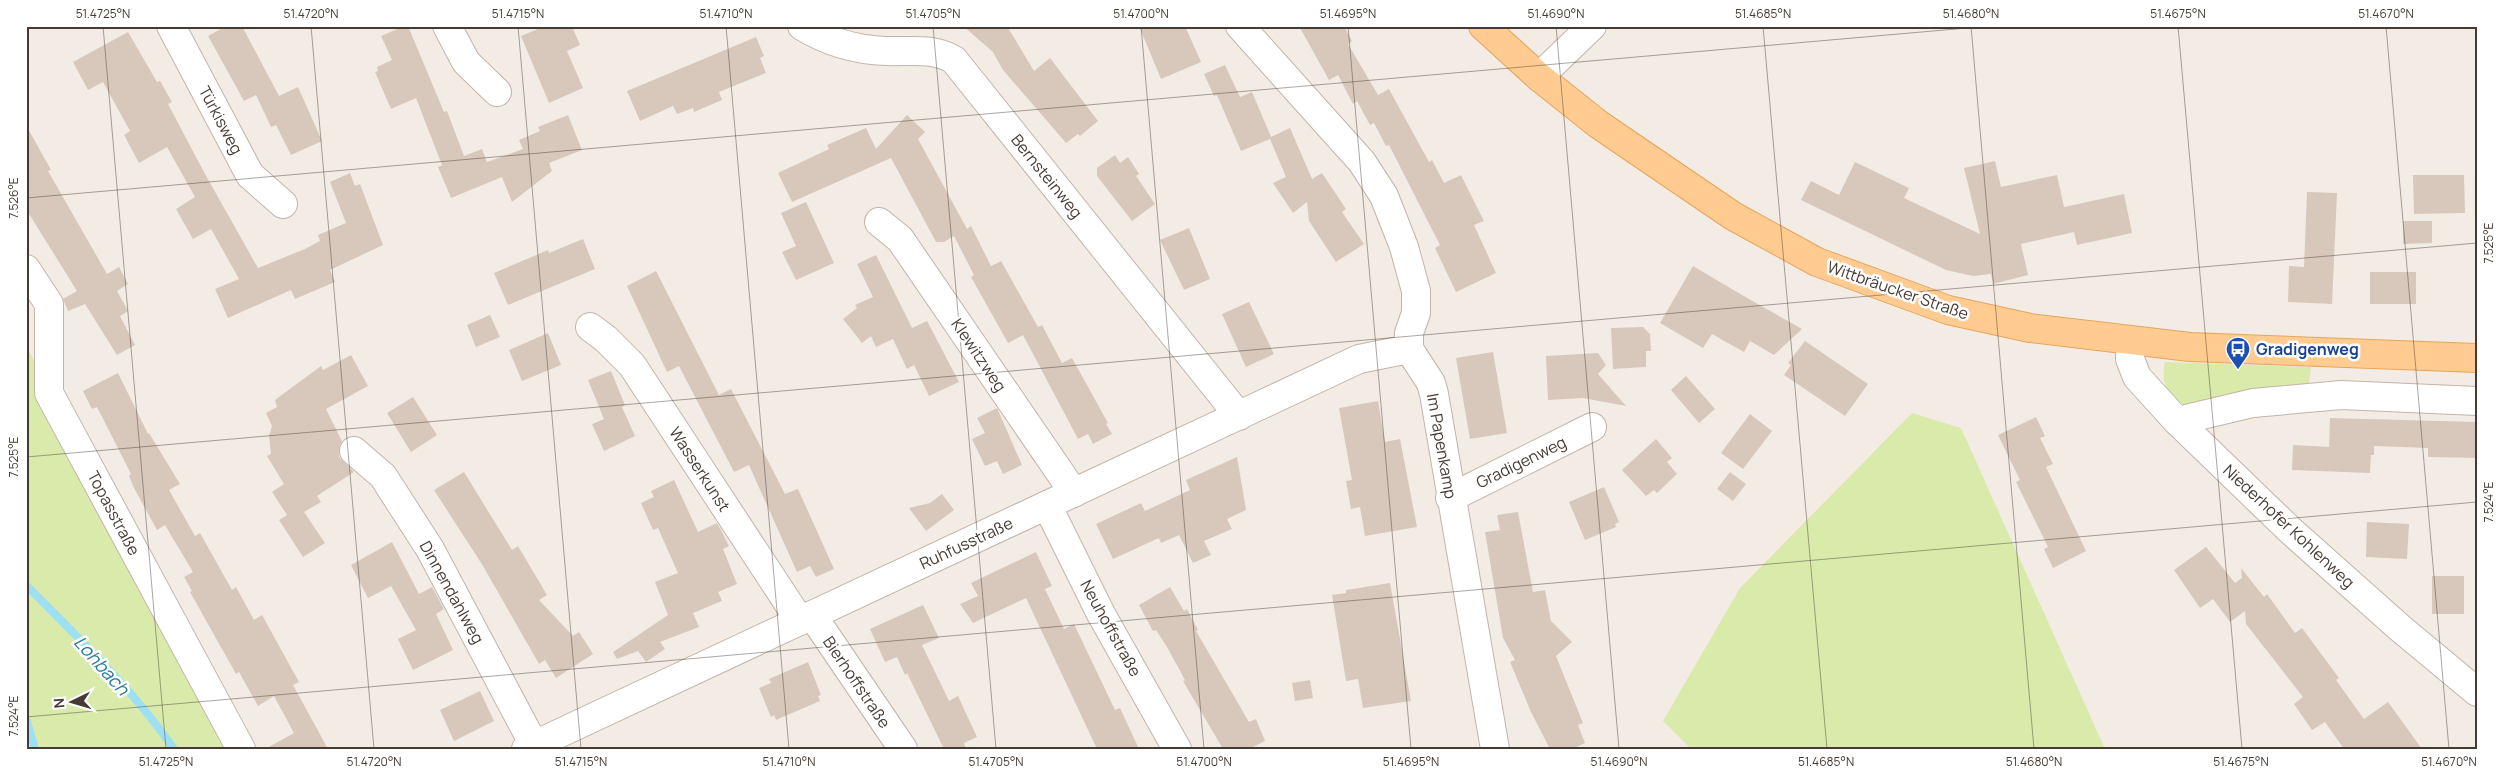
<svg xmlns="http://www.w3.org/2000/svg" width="2503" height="775" font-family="Manrope,sans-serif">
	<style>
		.green { fill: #d9eaab }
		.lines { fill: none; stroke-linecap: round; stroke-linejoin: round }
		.stream { stroke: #9de0f3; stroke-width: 8 }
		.building { fill: #d8c8bc }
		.minor-casing { stroke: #c2b4aa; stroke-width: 30 }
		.major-casing { stroke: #e9a45d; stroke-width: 30 }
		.minor { stroke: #fff; stroke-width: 28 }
		.major { stroke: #ffcb91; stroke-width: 28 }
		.ticks { fill: none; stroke: #453b34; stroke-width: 1; stroke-opacity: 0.45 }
		.labels { text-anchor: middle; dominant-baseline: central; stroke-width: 5; stroke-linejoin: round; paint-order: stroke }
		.street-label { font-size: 16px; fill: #453b34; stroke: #fff }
		.transit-label { font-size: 16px; font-weight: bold; fill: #164399; stroke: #fff; text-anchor: start }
		.water-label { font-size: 18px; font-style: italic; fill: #247b95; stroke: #fff }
		.neatline { fill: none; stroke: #453b34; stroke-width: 2 }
		.ticks-label { font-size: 12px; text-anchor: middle; fill: #453b34 }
	</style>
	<rect width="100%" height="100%" fill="#f3ece4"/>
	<g class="green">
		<path d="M26,345L235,749H26Z"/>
		<path d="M2165,362L2311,367L2308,392L2186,406C2168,395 2160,385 2165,362Z"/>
		<path d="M1912,413L1961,428L2105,749H1691L1663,721L1740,588Z"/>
	</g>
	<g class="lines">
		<g class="stream">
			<path d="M26,585C77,637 132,688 174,749"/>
			<path d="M26,718L35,749"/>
		</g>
	</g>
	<g class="building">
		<path d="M226,26H242L279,96L298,87L322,141L291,155L276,125L271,127L256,95L244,101L208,36Z"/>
		<path d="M404,26H408L444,112L447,111L464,156L482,149L487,162L523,149L519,140L540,131L538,127L568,115L582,150L549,163L552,171L512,202L502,177L451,198L438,167L442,165L416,98L391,109L375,72L378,71L377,67L392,60L381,36Z"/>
		<path d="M545,26H572L580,45L567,51L583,88L549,103L521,36Z"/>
		<path d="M963,26H1007L1034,71L1050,58L1098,121L1080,136L1078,134L1066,143L1003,70L993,52Z"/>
		<path d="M1139,26H1185L1201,62L1161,79Z"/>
		<path d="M1299,26H1344L1352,41L1348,44L1378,95L1389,89L1429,162L1432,160L1444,183L1461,175L1484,221L1474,225L1496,273L1456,292L1435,248L1440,245L1389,145L1386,146L1374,123L1370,125L1357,101L1353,104L1338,75L1329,80Z"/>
		<path d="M128,32L157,82L160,81L172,102L168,104L205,174L258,268L305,249L320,241L318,235L346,223L330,182L350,173L355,186L360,184L383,245L330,270L335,282L295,299L291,290L228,318L215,289L239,279L211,229L193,239L176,209L195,197L167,147L139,163L124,135L130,131L103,82L88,90L73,62Z"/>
		<path d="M756,37L764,56L760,58L766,73L719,92L722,100L694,112L693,108L677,114L673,106L640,121L627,91Z"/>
		<path d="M1225,65L1240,97L1252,92L1271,137L1290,128L1312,179L1322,173L1346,209L1342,212L1364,244L1336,262L1309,221L1307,202L1293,213L1273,183L1286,177L1270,139L1241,151L1217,95L1214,96L1204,74Z"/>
		<path d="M907,115L925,132L918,139L967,229L971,226L991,266L1001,261L1038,327L1034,329L1042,325L1062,363L1072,358L1108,423L1106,424L1112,434L1093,444L1088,434L1078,439L1023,335L1008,343L971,277L974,275L954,236L944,242H936L891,158L792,202L778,173L829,149L827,145L866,128L876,149Z"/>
		<path d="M26,125L51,170L48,171L107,274L119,267L128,284L117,291L128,311L120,316L135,345L117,355L85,304L68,311L63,299L77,291L26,209Z"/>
		<path d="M1115,155L1120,163L1128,157L1139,174L1136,176L1155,204L1132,221L1097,176V168Z"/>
		<path d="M1995,161L2001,187L2057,175L2064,207L2124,194L2132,233L2077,245L2074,232L2021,244L2028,275L1993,284L1991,274L1973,276L1946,270L1801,200L1811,181L1839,195L1855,162L1909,188L1904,198L1980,234L1964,168Z"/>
		<path d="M2413,175H2464L2465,213L2414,214Z"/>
		<path d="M2307,192L2337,193L2332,304L2288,302L2289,266L2304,267Z"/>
		<path d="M806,202L834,263L796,280L782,252L796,246L781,213Z"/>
		<path d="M2403,221H2432V243L2403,244Z"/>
		<path d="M1189,228L1210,279L1184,290L1160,240Z"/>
		<path d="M583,239L595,269L508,305L494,273L548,250L549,253Z"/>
		<path d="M876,255L912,328L927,321L959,382L929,396L914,365L907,369L893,339L876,347L871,336L862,343L843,319L857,308L855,305L873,297L857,264Z"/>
		<path d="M1693,266L1742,295L1802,329L1774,355L1750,341L1744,352L1712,334L1703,348L1660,323Z"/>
		<path d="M656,271L719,395L731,389L785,494L798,489L834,569L816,577L810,566L797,572L749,465L734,472L679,366L667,372L627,286Z"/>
		<rect x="2370" y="272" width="46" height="32"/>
		<path d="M1249,302L1274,354L1246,367L1222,314Z"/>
		<path d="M490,315L500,337L476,347L467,325Z"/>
		<path d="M1643,327L1650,334L1651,351H1646V367L1613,369L1611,328Z"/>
		<path d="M548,333L561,365L522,381L509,350Z"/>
		<path d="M1805,341L1868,384L1845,416L1784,375L1791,365L1788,363Z"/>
		<path d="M1493,352L1507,433L1470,439L1456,358Z"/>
		<path d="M1598,353L1606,365L1598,374L1626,406L1583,398L1548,400L1546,356Z"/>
		<path d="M351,355L368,386L326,409L342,441L339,449V457L354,472L317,496L321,502L304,512L325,543L303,557L279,520L287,515L272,492L284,484L267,456L271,454L269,436L272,426L266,413L277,407L275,400L321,366L323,370Z"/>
		<path d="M611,371L625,405L622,407L635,436L604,451L592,424L604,419L588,380Z"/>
		<path d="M118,373L148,434L149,433L180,484L169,490L195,536L200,533L232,590L236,587L254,620L262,615L299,682L293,685L328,749H265L294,733L274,696L258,706L239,672L236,674L190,592L192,591L184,577L193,572L165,525L157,530L134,488L129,476L131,474L97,407L92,409L83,391Z"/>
		<path d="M1686,376L1715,409L1699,423L1671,390Z"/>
		<path d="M413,397L437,435L411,452L387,413Z"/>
		<path d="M1378,401L1385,442L1400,439L1417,527L1365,536L1360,507L1351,509L1346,481L1352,480L1339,408Z"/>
		<path d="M997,408L1022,465L1003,474L997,461L985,466L972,439L985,433L977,418Z"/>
		<path d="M1750,414L1772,431L1743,469L1721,453Z"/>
		<path d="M2036,417L2045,436L2040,438L2053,464L2046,467L2086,551L2053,568L2044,549L2048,547L2016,482L2020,480L1998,435Z"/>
		<path d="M2330,418L2477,422V458L2428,457V448L2374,446V455H2371L2370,473L2292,470L2293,445L2329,447Z"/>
		<path d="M1656,439L1672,458L1667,462L1677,474L1657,493L1654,490L1646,496L1622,470Z"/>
		<path d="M1237,457L1246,510L1227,519L1232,529L1204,541L1211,555L1193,563L1179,535L1161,543L1159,538L1113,559L1096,524L1141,503L1145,511L1190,490L1186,480Z"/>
		<path d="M464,472L512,550L518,546L547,595L539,600L573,636L579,632L593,654L556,678L545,660L539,664L483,566L434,490Z"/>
		<path d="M1730,472L1746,484L1733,501L1717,489Z"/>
		<path d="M674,480L698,532L717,523L721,530L729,546L723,549L737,584L718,592L722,601L693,613L699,627L660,642L665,649L646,662L638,651L617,659L613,652L668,615L655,582L678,573L658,528L653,530L641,503L654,497L651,491Z"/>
		<path d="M1604,487L1619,522L1615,524L1616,527L1585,540L1569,502Z"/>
		<path d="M942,494L954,510L926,531L909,508L930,503Z"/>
		<path d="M1518,512L1533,592L1545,590L1551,621L1572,642L1556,656L1583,723L1578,725L1585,743L1572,749H1550L1531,712L1510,662L1515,660L1503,638L1485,532L1500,530L1497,515Z"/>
		<path d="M2367,522L2409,524L2407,559L2366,557Z"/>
		<path d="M392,542L419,594L432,587L444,609L436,614L453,650L413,670L398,639L416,630L391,586L368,598L351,565Z"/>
		<path d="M2206,547L2235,583L2242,578L2241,568L2264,597L2267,594L2295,633L2302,628L2339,678L2336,680L2364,719L2388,702L2422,749H2344L2325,722L2312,730L2294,704L2303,697L2246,624L2245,611L2230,622L2213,599L2200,608L2174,570Z"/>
		<path d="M1036,552L1052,586L1045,589L1064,629L1074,624L1115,710L1120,708L1139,749H1097L1026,598L973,623L960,604L978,596L971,583Z"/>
		<rect x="2432" y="576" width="32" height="38"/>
		<path d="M1390,583L1411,701L1363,708L1358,679L1346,681L1332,595L1346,593V590Z"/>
		<path d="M1170,587L1184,611L1187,609L1198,630L1196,631L1249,722L1256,719L1265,741L1249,749H1223L1183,681L1185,680L1167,647L1156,630L1153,631L1139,605Z"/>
		<path d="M923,605L939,638L922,645L949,701L958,696L977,737L964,743L966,749H944L907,673L905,675L897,657L885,662L870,629Z"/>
		<path d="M808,662L821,695L818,696L820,701L776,720L774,715L771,717L759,688L771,683L769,679Z"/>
		<path d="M1310,680L1313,698L1295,701L1292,683Z"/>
		<path d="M480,691L494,721L454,741L440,710Z"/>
	</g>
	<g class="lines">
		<defs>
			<g id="minor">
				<path d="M171,26L250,175L283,204"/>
				<path d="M447,26L466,62L497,92"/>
				<path d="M802,26C828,42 857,50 886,51C909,52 933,47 954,60L1239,416"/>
				<path d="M1240,26L1362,162L1384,196L1404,247L1416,291V313L1409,333V349L1431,383L1434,394L1495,749"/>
				<path d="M1539,77L1592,26"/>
				<path d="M879,222L900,239L1074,493"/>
				<path d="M26,269L49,304V393L241,749"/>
				<path d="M590,327L606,339L632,365L800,621"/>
				<path d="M2131,342L2130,359L2137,377L2177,421L2291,531L2400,628L2477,692"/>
				<path d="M2177,421L2253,403L2341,395L2477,401"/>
				<path d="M354,451L383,476L430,549L534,745"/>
				<path d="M1450,498L1592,427"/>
				<path d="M1047,505L1101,614L1177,749"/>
				<path d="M812,615L903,749"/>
				<path d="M526,749L1359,359L1409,349"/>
			</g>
			<path id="major" d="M1483,26L1539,77L1598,124L1733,216L1817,262L1948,310L2030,328L2190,347L2477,358"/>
		</defs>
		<use href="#minor" class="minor-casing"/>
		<use href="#major" class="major-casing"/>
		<use href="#minor" class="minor"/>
		<use href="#major" class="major"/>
	</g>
	<path class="ticks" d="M103,26L166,749M311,26L374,749M518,26L581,749M726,26L789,749M933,26L996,749M1141,26L1204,749M1348,26L1411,749M1556,26L1619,749M1763,26L1827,749M1971,26L2034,749M2178,26L2242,749M2386,26L2449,749M26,198L1990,26M26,457L2477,243M26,717L2477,502"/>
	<defs>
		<symbol id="bus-pin" viewBox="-11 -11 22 30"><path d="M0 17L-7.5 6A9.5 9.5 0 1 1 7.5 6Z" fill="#1a4fb4" stroke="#fff"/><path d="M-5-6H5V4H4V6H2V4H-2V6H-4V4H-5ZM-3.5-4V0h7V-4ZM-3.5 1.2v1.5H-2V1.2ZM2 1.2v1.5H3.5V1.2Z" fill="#fff"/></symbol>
	</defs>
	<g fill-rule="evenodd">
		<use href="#bus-pin" x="2224" y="335" width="28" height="38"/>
	</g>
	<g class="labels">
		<g class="street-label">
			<text transform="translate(221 120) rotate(62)">Türkisweg</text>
			<text transform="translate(1047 176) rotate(51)">Bernsteinweg</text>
			<text transform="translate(1898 290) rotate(19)">Wittbräucker Straße</text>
			<text transform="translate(979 355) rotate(56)">Klewitzweg</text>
			<text transform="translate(1442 446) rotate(80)">Im Papenkamp</text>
			<text transform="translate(1521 462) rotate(-26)">Gradigenweg</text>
			<text transform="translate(700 469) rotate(57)">Wasserkunst</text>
			<text transform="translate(114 513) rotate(62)">Topasstraße</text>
			<text transform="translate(2289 526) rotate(43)">Niederhofer Kohlenweg</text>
			<text transform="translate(966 543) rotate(-25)">Ruhfusstraße</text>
			<text transform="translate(452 592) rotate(61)">Dinnendahlweg</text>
			<text transform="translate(1111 628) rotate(61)">Neuhoffstraße</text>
			<text transform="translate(857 682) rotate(56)">Bierhoffstraße</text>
		</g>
		<g class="transit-label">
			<text x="2256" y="349">Gradigenweg</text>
		</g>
		<g class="water-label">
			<text transform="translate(102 665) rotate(48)">Lohbach</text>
		</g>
	</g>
	<rect width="2503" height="775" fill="none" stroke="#ffffff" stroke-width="55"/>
	<g transform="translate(72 702) rotate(265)" stroke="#ffffff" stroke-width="4" paint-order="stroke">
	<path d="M0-4L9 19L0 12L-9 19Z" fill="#453b34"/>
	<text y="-8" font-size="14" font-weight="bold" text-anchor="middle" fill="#453b34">N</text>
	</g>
	<rect x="28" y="28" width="2448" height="720" class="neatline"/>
	<g class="ticks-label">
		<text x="103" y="18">51.4725°N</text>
		<text x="311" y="18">51.4720°N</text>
		<text x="518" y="18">51.4715°N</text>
		<text x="726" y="18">51.4710°N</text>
		<text x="933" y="18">51.4705°N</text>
		<text x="1141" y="18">51.4700°N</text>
		<text x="1348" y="18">51.4695°N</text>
		<text x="1556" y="18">51.4690°N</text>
		<text x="1763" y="18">51.4685°N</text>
		<text x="1971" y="18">51.4680°N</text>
		<text x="2178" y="18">51.4675°N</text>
		<text x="2386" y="18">51.4670°N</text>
		<text transform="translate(14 198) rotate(-90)" y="4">7.526°E</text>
		<text transform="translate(2489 243) rotate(-90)" y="4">7.525°E</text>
		<text transform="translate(14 457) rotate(-90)" y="4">7.525°E</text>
		<text transform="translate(2489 502) rotate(-90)" y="4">7.524°E</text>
		<text transform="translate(14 716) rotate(-90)" y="4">7.524°E</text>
		<text x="166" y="766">51.4725°N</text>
		<text x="374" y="766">51.4720°N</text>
		<text x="581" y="766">51.4715°N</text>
		<text x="789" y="766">51.4710°N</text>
		<text x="996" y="766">51.4705°N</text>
		<text x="1204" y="766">51.4700°N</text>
		<text x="1411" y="766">51.4695°N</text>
		<text x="1619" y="766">51.4690°N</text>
		<text x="1826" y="766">51.4685°N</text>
		<text x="2034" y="766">51.4680°N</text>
		<text x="2241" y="766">51.4675°N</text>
		<text x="2449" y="766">51.4670°N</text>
	</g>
</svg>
